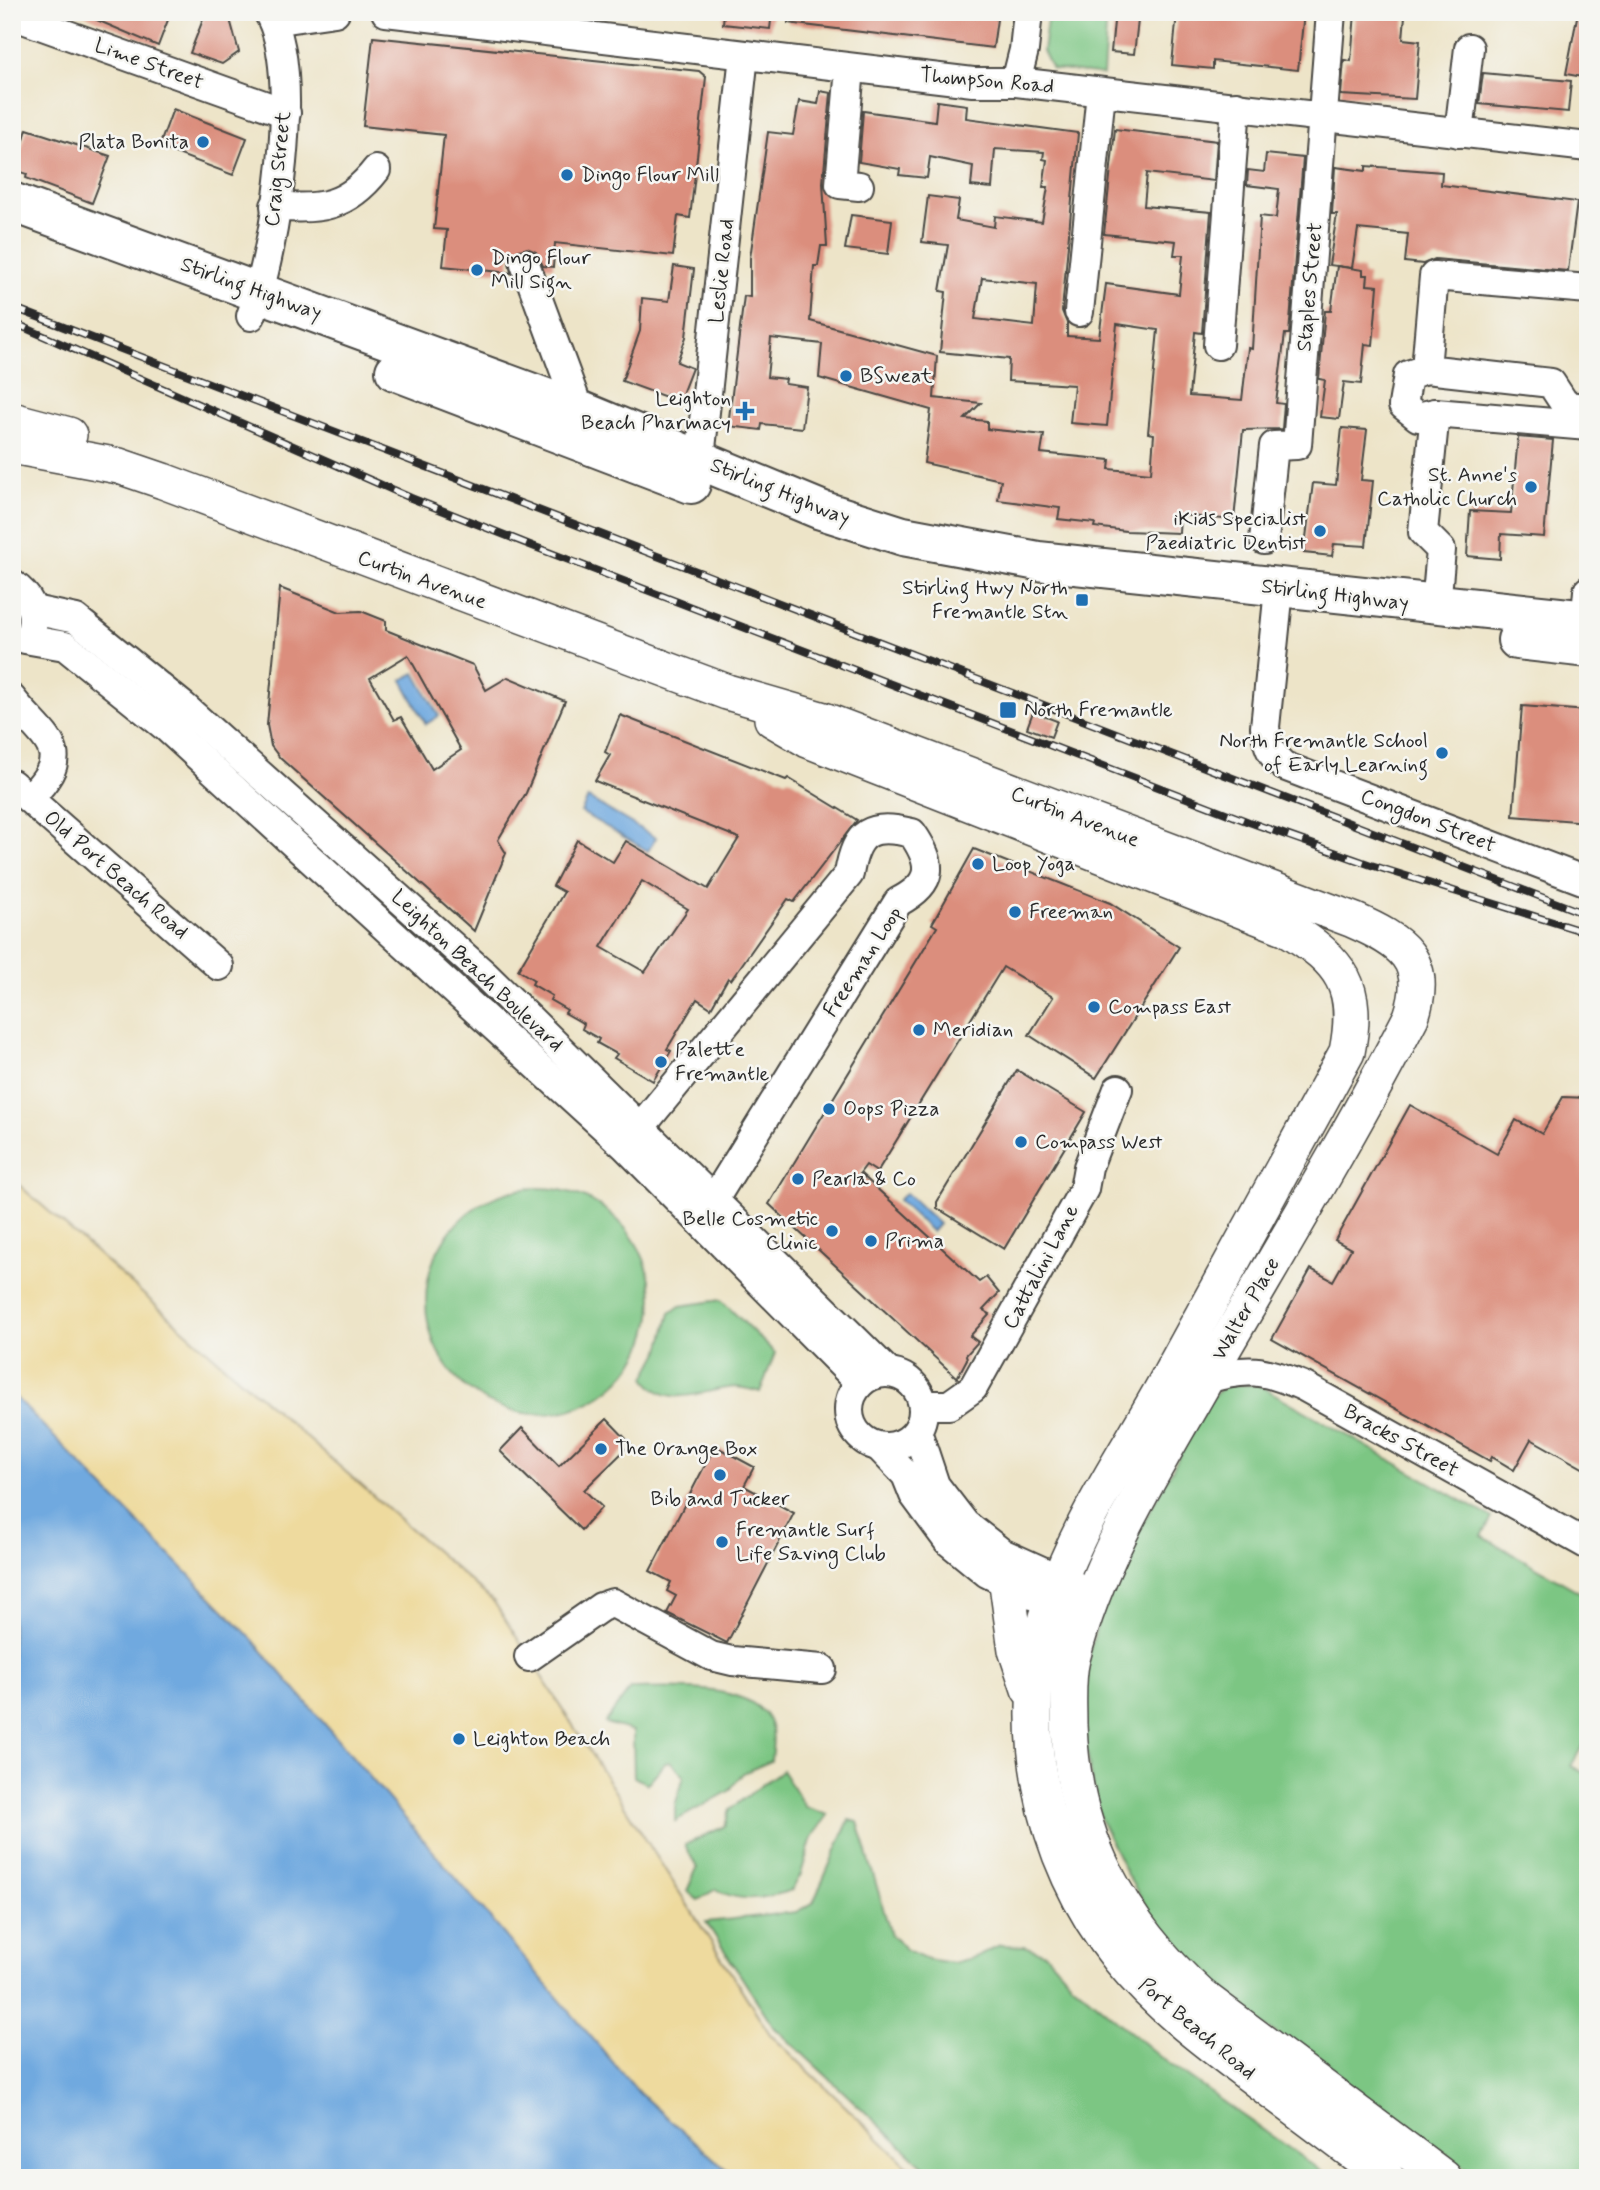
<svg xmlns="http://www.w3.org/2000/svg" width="1600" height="2190" font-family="Mynerve,sans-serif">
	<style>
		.green { fill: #7cc683; stroke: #547857; stroke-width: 2 }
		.sand { fill: #eeda9e; stroke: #8c8264; stroke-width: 2 }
		.water { fill: #6fa9df; stroke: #4d6a85; stroke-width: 2 }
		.building { fill: #db8e7d; fill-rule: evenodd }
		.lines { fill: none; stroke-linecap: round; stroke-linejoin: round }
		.minor-casing { stroke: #484743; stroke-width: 32 }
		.major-casing { stroke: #484743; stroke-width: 38 }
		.highway-casing { stroke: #484743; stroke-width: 42 }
		.minor { stroke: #fff; stroke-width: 28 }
		.major { stroke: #fff; stroke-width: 35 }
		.highway { stroke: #fff; stroke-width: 38 }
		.rail-casing { stroke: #2b2b2b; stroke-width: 8 }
		.rail { stroke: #f6f6f2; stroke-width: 5; stroke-dasharray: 16; stroke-linecap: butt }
		.poi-dot { fill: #1f6fb2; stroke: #f6f6f2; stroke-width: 2.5 }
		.labels { text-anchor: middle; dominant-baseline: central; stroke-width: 5; stroke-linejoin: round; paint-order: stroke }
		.street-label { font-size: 21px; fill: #2b2b2b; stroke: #f6f6f2 }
		.poi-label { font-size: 21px; fill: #2b2b2b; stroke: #f6f6f2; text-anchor: start }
	</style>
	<rect width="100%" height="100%" fill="#f6f6f2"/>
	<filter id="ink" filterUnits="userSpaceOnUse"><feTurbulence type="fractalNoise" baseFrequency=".0143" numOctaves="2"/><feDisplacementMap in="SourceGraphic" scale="14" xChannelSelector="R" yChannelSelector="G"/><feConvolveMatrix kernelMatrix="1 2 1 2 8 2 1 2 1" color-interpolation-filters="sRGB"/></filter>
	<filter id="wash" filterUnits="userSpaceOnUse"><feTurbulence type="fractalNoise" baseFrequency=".00686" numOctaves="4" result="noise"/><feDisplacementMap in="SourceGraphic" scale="28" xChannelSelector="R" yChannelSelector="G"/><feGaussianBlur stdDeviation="1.57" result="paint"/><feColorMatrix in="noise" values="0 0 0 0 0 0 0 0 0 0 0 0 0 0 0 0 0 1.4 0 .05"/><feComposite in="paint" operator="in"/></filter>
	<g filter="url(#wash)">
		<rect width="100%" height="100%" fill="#ede4c8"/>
		<g class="green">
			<path d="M1048,12H1107L1103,75L1052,69L1043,51Z"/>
			<circle cx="539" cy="1301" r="113"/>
			<path d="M721,1300L775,1353L760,1392C749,1389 739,1386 727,1388C699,1392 666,1409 645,1378L660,1350L670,1313L680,1306Z"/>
			<path d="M1226,1385H1259L1492,1518L1482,1536L1588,1597V1736L1571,1766L1588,1775V2178H1480L1266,2027L1210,1983L1178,1949L1149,1910L1127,1875L1100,1819L1084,1738L1086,1667L1106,1591L1211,1398Z"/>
			<path d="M630,1689C666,1689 754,1681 770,1723C775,1735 772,1748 771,1761L743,1773L729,1791L675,1821V1806L684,1776L671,1762L665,1763L647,1784L634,1777L633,1731L605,1723Z"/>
			<path d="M782,1770L805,1807L828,1815L812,1837L801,1874L792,1890C767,1898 739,1904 716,1889L698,1900L687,1891L697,1868L685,1845L725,1826L730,1809Z"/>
			<path d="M849,1820L858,1822L891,1935L907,1950L927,1959L952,1963L975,1957L1000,1945L1024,1946L1046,1954L1070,1981L1160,2057L1331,2178H936L774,2027L706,1922L796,1912L813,1903Z"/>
		</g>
		<path class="sand" d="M12,1179L494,1602L770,2034L920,2178H736L639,2093L253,1640L12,1394Z"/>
		<g class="water">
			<path d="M415,673L439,716L426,724L402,680Z"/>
			<path d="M588,798L656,838L648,851L581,812Z"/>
			<path d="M906,1193L939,1224L932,1232L898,1200Z"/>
			<path d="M12,1394L253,1640L639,2093L736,2178H12Z"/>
		</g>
		<g id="blocks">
			<g class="building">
				<path d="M78,12H171L158,46Z"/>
				<path d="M206,12H228L239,52L222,64L190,53Z"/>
				<path d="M724,12H772L770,29L723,24Z"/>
				<path d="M788,12H998L993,48L788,23Z"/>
				<path d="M1115,12H1139L1134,54L1111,52Z"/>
				<path d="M1177,12H1304L1298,70L1213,61V69L1172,65Z"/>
				<path d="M1578,12H1588V78L1566,74Z"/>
				<path d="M1355,13L1405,16L1403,39L1420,41L1415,99L1341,95L1344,60L1351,61Z"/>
				<path d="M373,37L699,71L706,77L690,218L678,216L673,256L555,243L553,267L543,266L536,252L527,248L512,254L509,262L511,273L443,266L447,230L434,229L444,135L363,126Z"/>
				<path d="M1483,73L1571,81L1568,112L1479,104Z"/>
				<path d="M820,91L831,93L823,183L827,246H821L818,266H814L810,321L937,356L934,398L981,403L965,419L987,421V429L1044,435L1041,453L1110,460L1109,469L1151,473L1154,434L1148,433L1158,330L1117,324L1107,426L1070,423L1074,385L1008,381L1009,359L940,352L946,292L940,291L948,245L922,242L928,196L959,200L956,220L994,227L995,216L1042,222L1048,187H1043L1047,160L1043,159L1044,152L995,149L992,188L971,186L973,166L930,157L927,178L899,175L900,169L859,162L863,111L935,121L937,101L967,105L966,118L1078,133L1062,311L1067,323V336L1099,338L1106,284L1179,294L1183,255H1174L1176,241L1104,234L1115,129L1217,141L1214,181L1147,173L1144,206L1211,212L1202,333L1195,332L1189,396L1242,400L1248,348L1252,349L1260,216L1276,218L1279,189L1247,185L1248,170L1264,172L1266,154L1303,158L1289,334H1285L1276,403L1284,404L1282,429L1243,430L1234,520L1180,515L1179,533L1126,531L1094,527L1095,523L1058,519L1060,508L998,500L1001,480L924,463L931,410L819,378L822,344L771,338L767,377L786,379L785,384L807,387L802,428L762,424L761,430L728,426L744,296L750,297V258L768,132L793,135L799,101L818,104ZM982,278L1037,284L1034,326L975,319Z"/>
				<path d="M173,109L247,138L233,175L159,147Z"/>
				<path d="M27,129L110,156L92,203L26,178L27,174L15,170Z"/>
				<path d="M1366,166L1442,172L1441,185L1577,202L1568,271L1435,259L1423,264L1405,262L1408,234L1358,229L1352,268L1329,265L1337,214H1332L1335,167L1366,171Z"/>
				<path d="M851,215L892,220L888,254L845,249Z"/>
				<path d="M674,266L694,269L686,337L677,362L692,368L680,399L667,394L666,397L622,381L640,331L642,298L669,301Z"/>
				<path d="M1337,266L1363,270V275H1368L1367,285L1378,286L1373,345L1365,344L1361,384L1344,382L1339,419L1320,417L1325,380L1319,379L1325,311H1331Z"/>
				<path d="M1342,428L1367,430L1361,480L1373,481L1366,546L1334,544L1332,556L1304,553L1313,483L1336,485Z"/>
				<path d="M1518,437L1553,440L1544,537L1501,534L1500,559L1467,556L1470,511L1511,513Z"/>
				<path d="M280,588L340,612L361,611L386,621V630L473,665L486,690L508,677L565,701L526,793L498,840L506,853L474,931L280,758L271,746L267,725ZM408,655L461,750L432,769L401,717L394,720L370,678Z"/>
				<path d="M1522,706L1588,711V822L1513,816Z"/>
				<path d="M1033,712L1057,721L1051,737L1027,728Z"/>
				<path d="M620,715L786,780L788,778L857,820L794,902L788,899L731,980L728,978L711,1008L697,999L667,1049L671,1051L653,1081L614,1058L617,1054L597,1043L599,1039L582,1029L584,1024L565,1013L567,1010L550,1000L552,996L532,984L534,980L518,970L564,892L553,886L577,840L613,862L626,841L708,889L739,838L595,781L610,755L605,752ZM642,881L688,909L645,972L601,947Z"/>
				<path d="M974,849L1110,903L1179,947L1096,1078L1029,1035L1053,997L1003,967L877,1172L866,1165L860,1173L979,1282L986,1277L999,1293L983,1310L990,1314L970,1336L978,1342L966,1355L967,1359L957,1378L769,1204L937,927L932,924Z"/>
				<path d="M1017,1070L1086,1112L1004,1249L937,1208V1202Z"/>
				<path d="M1563,1097L1588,1098V1471L1531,1439L1514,1470L1492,1457L1490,1461L1272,1339L1311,1269L1333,1281L1351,1249L1335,1240L1410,1105L1497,1154L1516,1120L1542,1134Z"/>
				<path d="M607,1419L631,1444L584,1490L602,1507L581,1530L500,1451L522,1428L559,1466Z"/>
				<path d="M715,1446L754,1467L744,1486L794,1513L727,1643L667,1613L676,1596L667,1591L671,1582L650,1571Z"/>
			</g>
		</g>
	</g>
	<g filter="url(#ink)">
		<use href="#blocks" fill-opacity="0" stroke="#484743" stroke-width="2"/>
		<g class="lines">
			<defs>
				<g id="minor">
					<path d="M386,12L973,82H1016L1588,147"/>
					<path d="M12,15L286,113"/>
					<path d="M273,21L335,12"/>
					<path d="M850,68L840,184L859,186"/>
					<path d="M1016,82L1024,50L1028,12"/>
					<path d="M1459,133L1469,48"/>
					<path d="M275,206C320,211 348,206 376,170"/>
					<path d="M525,264L579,410L575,421"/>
					<path d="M1588,289L1434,276L1426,369L1551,383L1566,406L1588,408"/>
					<path d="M1079,312L1101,92"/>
					<path d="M251,316C275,252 304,72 268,12"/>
					<path d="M1218,345L1236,106"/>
					<path d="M1426,369L1408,375L1403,405L1418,417L1435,413"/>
					<path d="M698,476L744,55"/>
					<path d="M1264,540L1274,446L1297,445L1331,12"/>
					<path d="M12,584C29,596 35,607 32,628"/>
					<path d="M1279,589L1265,727C1267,744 1271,756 1284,766L1588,882"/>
					<path d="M1436,606L1441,550L1423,532L1435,413L1588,426"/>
					<path d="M33,610L76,619L183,706L485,975L889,1373"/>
					<path d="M1584,637L1588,591"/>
					<path d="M25,639L65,646L166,727L625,1146L860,1383"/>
					<path d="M12,699C44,740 78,750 29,798"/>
					<path d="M12,784L219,966"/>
					<path d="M629,1141L849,874C856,831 871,823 912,833C934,865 934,883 898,902L705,1214"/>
					<circle cx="886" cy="1410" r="37"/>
					<path d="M1206,1379C1247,1367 1263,1369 1303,1386L1588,1545"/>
					<path d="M923,1405H949L973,1388L1084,1189L1088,1167L1118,1089"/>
					<path d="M917,1431L935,1485L965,1524L1002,1553L1042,1571L1065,1608L1071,1654"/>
					<path d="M880,1448L906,1475L914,1495L948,1541L987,1573L1031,1595L1055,1592L1074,1585"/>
					<path d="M529,1657L601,1607L613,1603L711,1656L732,1661L822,1669"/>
				</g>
				<g id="major">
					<path d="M12,420L69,435"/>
					<path d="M12,446L119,466L163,481L727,692L824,720L1353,920C1401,941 1431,960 1411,1017C1346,1143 1271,1265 1200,1389C1151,1475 1097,1561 1072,1659C1067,1679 1069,1704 1069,1725C1073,1836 1119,1922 1201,1996L1444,2178"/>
					<path d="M772,719L808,740L1287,928C1342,962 1360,986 1347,1052C1288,1159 1229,1266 1171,1373C1131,1447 1082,1515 1054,1595C1011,1717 1039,1859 1120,1959C1159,2007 1208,2043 1257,2080C1301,2113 1344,2145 1387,2178"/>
					<path d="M1007,1584L1016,1650L1029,1689"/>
				</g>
				<g id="highway">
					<path d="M12,202L579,410L821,510L903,536L1038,561L1588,620"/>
					<path d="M395,371L691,484"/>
					<path d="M1517,640L1588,648"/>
				</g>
			</defs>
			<use href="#minor" class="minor-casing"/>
			<use href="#major" class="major-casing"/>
			<use href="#highway" class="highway-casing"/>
			<use href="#minor" class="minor"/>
			<use href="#major" class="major"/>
			<use href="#highway" class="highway"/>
			<defs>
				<g id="rail">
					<path d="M12,307L1588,915"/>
					<path d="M12,322L411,498L530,545L1249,822L1371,865L1588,933"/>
				</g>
			</defs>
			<use href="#rail" class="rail-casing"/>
			<use href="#rail" class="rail"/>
		</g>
	</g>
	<g class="poi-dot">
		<circle cx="203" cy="142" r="7"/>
		<circle cx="567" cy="175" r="7"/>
		<circle cx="477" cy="270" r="7"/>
		<circle cx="846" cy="376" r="7"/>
		<path d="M741.5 400.5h7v7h7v7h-7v7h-7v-7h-7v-7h7z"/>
		<circle cx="1531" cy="487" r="7"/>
		<circle cx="1320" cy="531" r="7"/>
		<rect x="1075" y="593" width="14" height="14" rx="3.5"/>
		<rect x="999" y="701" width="18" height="18" rx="3.5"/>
		<circle cx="1442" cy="753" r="7"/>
		<circle cx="978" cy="864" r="7"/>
		<circle cx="1015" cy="912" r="7"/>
		<circle cx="1094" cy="1007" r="7"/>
		<circle cx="919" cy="1030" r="7"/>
		<circle cx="661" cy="1062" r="7"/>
		<circle cx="829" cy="1109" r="7"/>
		<circle cx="1021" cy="1142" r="7"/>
		<circle cx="798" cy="1179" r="7"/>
		<circle cx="832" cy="1231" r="7"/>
		<circle cx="871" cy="1241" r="7"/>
		<circle cx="601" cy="1449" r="7"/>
		<circle cx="720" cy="1475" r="7"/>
		<circle cx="722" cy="1542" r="7"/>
		<circle cx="459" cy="1739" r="7"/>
	</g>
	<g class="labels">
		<g class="street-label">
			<text transform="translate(149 64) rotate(20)">Lime Street</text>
			<text transform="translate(987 81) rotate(5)">Thompson Road</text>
			<text transform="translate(278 169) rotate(-84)">Craig Street</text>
			<text transform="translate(722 271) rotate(-84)">Leslie Road</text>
			<text transform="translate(1310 287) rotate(-85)">Staples Street</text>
			<text transform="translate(251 289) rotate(20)">Stirling Highway</text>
			<text transform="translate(780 492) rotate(22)">Stirling Highway</text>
			<text transform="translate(422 580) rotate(20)">Curtin Avenue</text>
			<text transform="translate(1335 595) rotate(7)">Stirling Highway</text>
			<text transform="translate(1075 817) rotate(21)">Curtin Avenue</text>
			<text transform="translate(1428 821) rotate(21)">Congdon Street</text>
			<text transform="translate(116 875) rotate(41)">Old Port Beach Road</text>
			<text transform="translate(863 962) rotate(-57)">Freeman Loop</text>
			<text transform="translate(477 971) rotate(43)">Leighton Beach Boulevard</text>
			<text transform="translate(1041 1267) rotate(-62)">Cattalini Lane</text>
			<text transform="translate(1246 1309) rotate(-60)">Walter Place</text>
			<text transform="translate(1401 1441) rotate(29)">Bracks Street</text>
			<text transform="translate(1197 2029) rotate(40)">Port Beach Road</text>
		</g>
		<g class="poi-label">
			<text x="189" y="142" text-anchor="end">Plata Bonita</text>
			<text x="581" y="175">Dingo Flour Mill</text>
			<text x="491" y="258">Dingo Flour<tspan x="491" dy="24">Mill Sign</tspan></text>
			<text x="860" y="376">BSweat</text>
			<text x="731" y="399" text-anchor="end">Leighton<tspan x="731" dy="24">Beach Pharmacy</tspan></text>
			<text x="1517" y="475" text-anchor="end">St. Anne's<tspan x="1517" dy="24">Catholic Church</tspan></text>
			<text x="1306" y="519" text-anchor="end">iKids Specialist<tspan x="1306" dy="24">Paediatric Dentist</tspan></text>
			<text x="1068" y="588" text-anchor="end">Stirling Hwy North<tspan x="1068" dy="24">Fremantle Stn</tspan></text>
			<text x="1024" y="710">North Fremantle</text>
			<text x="1428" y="741" text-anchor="end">North Fremantle School<tspan x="1428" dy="24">of Early Learning</tspan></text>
			<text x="992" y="864">Loop Yoga</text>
			<text x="1029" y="912">Freeman</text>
			<text x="1108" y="1007">Compass East</text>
			<text x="933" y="1030">Meridian</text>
			<text x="675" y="1050">Palette<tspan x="675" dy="24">Fremantle</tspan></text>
			<text x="843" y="1109">Oops Pizza</text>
			<text x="1035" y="1142">Compass West</text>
			<text x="812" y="1179">Pearla &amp; Co</text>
			<text x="818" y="1219" text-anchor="end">Belle Cosmetic<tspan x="818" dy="24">Clinic</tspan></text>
			<text x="885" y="1241">Prima</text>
			<text x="615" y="1449">The Orange Box</text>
			<text x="720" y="1499" text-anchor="middle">Bib and Tucker</text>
			<text x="736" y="1530">Fremantle Surf<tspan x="736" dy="24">Life Saving Club</tspan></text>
			<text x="473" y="1739">Leighton Beach</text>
		</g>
	</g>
	<rect width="1600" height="2190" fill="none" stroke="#f6f6f2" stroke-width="42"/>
</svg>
